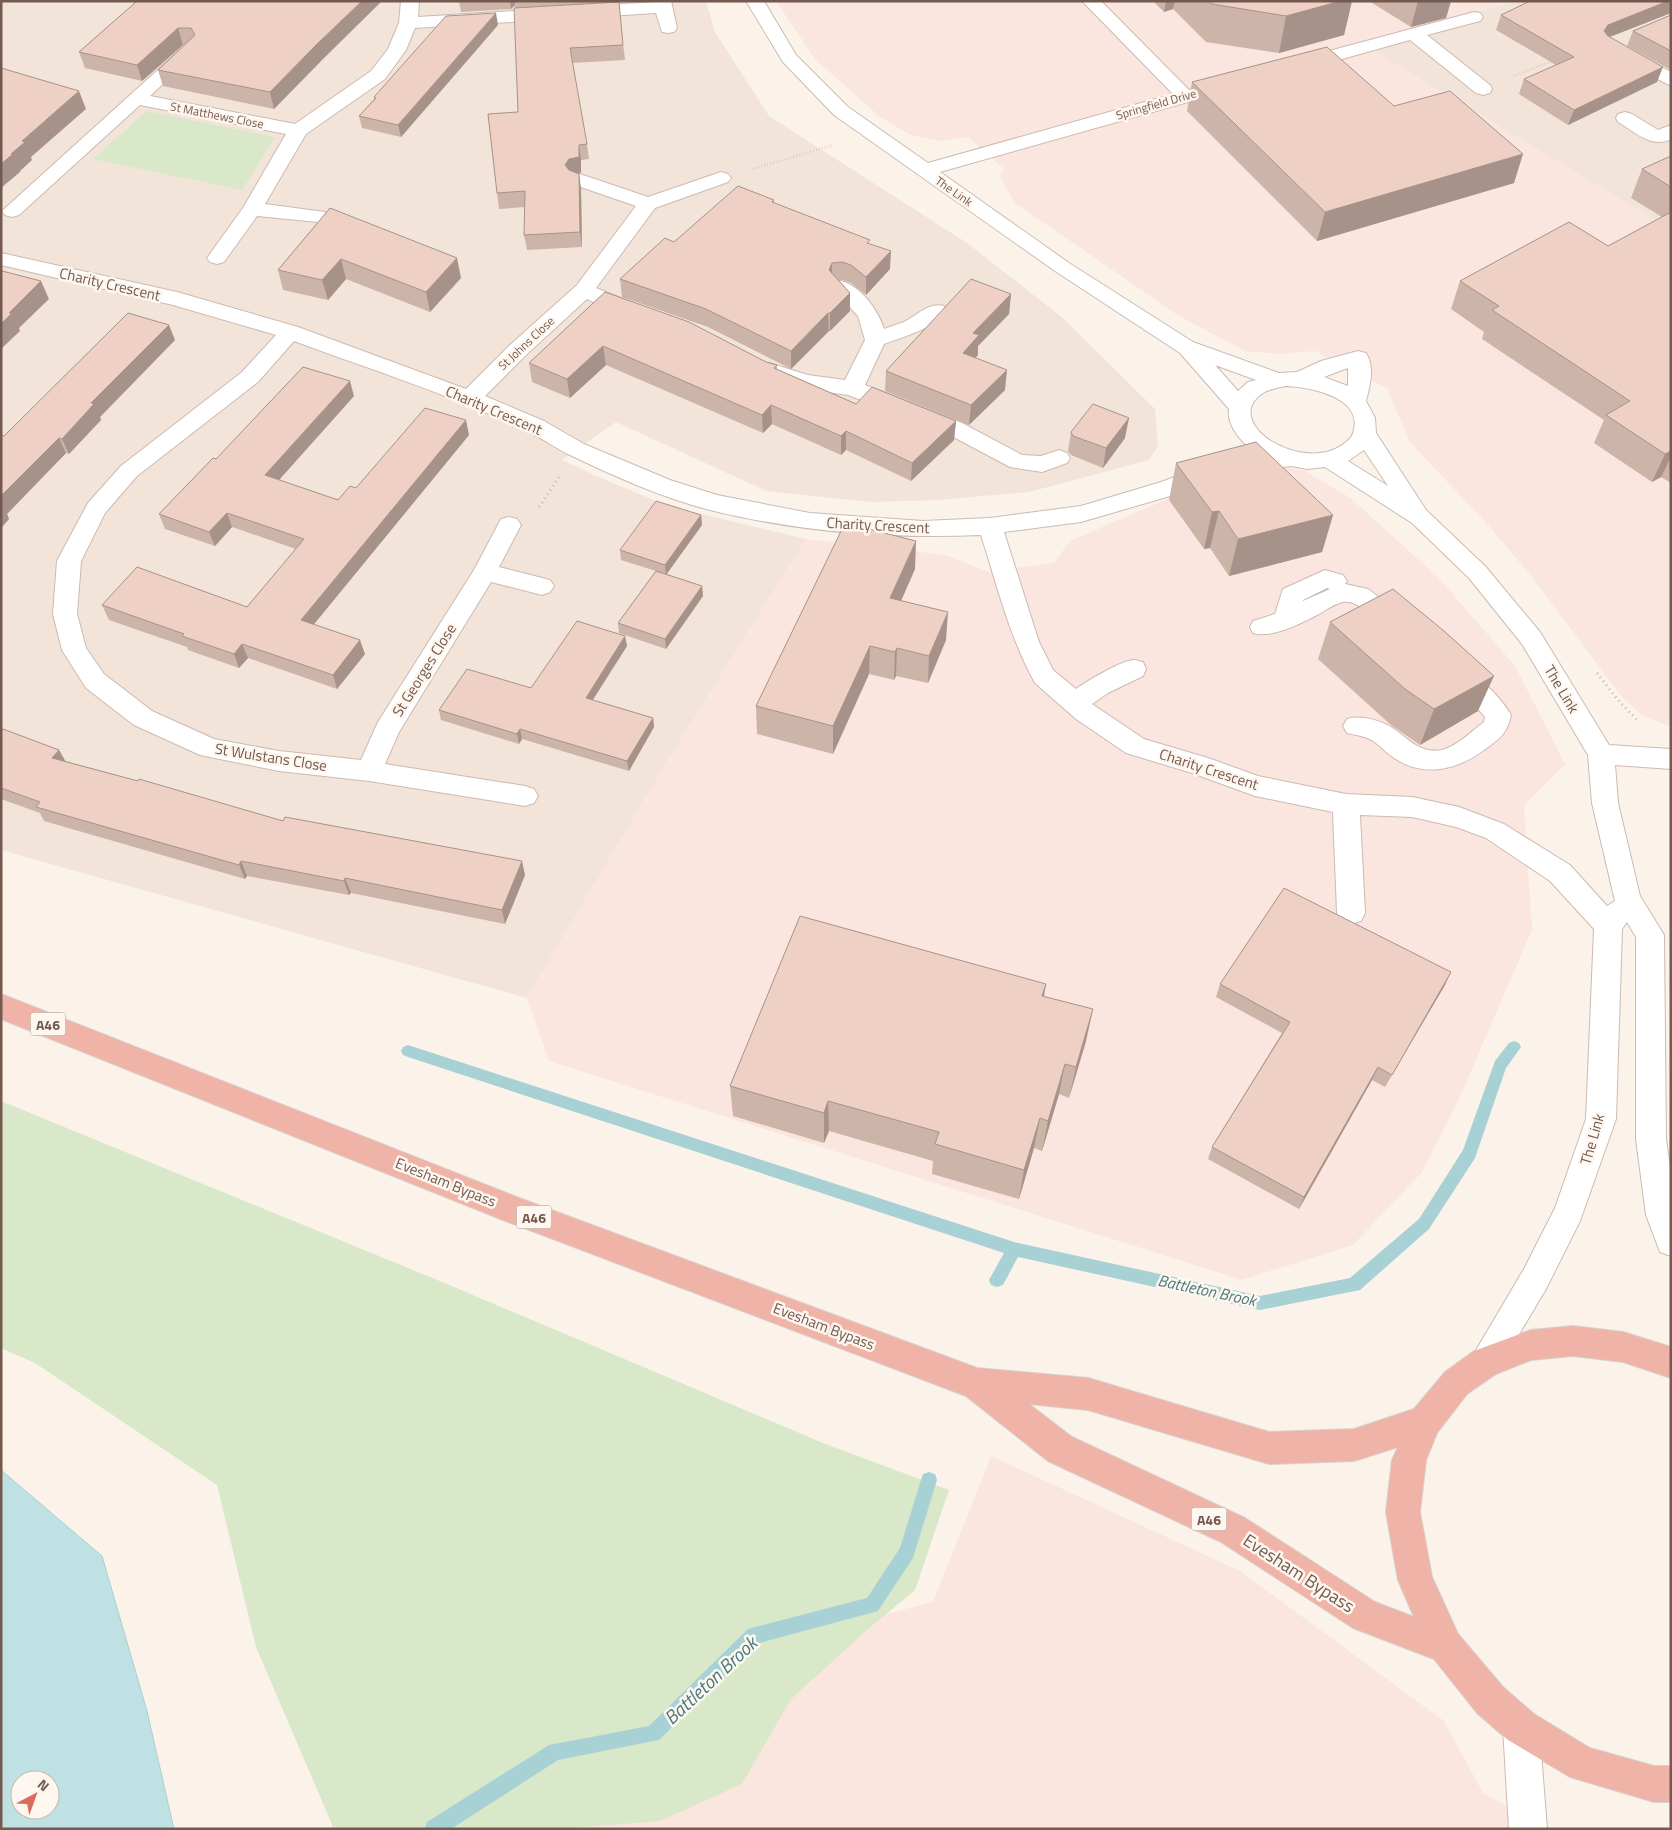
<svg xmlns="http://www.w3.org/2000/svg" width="1672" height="1830" font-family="'Titillium Web',sans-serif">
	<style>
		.residential { fill: #f2e4d9 }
		.commercial { fill: #fae5df }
		.green { fill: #d8e8c9 }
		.water { fill: #c0e1e3; stroke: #a7d1d4; fill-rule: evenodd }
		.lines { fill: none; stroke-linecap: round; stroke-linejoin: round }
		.stream { fill: #a7d1d4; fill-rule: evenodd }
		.minor-casing { stroke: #ccbab1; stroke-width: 2 }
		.highway-casing { stroke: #d8d1ce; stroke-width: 2 }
		.path-far1 { stroke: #d3b4a7; stroke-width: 2.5; stroke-dasharray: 0.5 2.5; stroke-linecap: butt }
		.path { stroke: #d3b4a7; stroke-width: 3; stroke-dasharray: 1 4; stroke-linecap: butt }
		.minor { fill: #fff; fill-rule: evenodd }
		.highway { fill: #efb3a7; fill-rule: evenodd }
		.wall { fill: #cdb4a9 }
		.shaded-wall { fill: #a79289 }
		.building { fill: #eed1c4; stroke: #a79289 }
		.labels { text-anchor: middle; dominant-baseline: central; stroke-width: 5; stroke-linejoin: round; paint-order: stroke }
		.far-street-label { font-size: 12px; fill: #74594f; stroke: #fef7f0 }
		.shield { fill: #fef7f0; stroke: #9d887f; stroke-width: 1 }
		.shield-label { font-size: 14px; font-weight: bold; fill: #74594f }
		.street-label { font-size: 15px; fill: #74594f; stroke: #fef7f0 }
		.water-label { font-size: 16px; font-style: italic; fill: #477a7e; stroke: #fef7f0 }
		.near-street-label { font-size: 18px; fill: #74594f; stroke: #fef7f0 }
		.near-water-label { font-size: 19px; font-style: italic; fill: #477a7e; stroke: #fef7f0 }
	</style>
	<rect width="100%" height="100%" fill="#fbf3ea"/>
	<g class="residential">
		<path d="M1,1H706L715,32L769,116L967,243L1063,318L1155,409L1158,446L1149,460L1029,492L937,500L871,502L766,491L616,422L562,460L594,475L668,506L806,539L663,768L527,998L1,850Z"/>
		<path d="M1513,1H1671V230L1371,49Z"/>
	</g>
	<g class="commercial">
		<path d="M776,1H1513L1371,49L1671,230V727L1643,716L1623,698L1536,582L1489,526L1409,441L1387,388L1315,351L1277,354L1245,351L1179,316L1014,202L1000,176L1004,169L968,137L940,141L911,135L880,117L815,59Z"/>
		<path d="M1262,464L1305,471L1349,497L1438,577L1515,666L1565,764L1524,805L1532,930L1458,1101L1422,1172L1353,1245L1242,1280L549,1061L527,998L663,768L806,539L946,555L988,572L1054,563L1070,541L1165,500Z"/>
		<path d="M991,1456L1240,1571L1444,1721L1483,1793L1547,1829H331L333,1824L446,1727L933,1602Z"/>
	</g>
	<g class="green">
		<path d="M147,111L275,137L242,190L93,159Z"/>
		<path d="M1,1101L447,1284L823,1443L949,1490L915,1590L868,1629L791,1699L742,1784L660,1821L559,1829H334L256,1647L217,1485L35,1363L1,1348Z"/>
	</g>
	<path class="water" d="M1,1470L102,1556L147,1711L174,1829H1ZM20,1780H50V1810H20Z"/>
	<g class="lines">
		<g class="stream">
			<path d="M1514,1041L1519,1043L1521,1047L1506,1068L1475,1158L1429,1229L1360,1290L1260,1310L1018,1257L1003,1285L997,1287L991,1285L989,1280L1004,1253L408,1057L403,1055L401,1051L403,1047L408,1045L1014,1242L1260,1296L1350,1278L1419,1219L1463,1150L1495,1061L1509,1043Z"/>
			<path d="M929,1472L935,1474L937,1480L913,1558L878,1611L759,1643L659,1740L558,1760L451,1829H425L427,1822L549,1745L649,1726L748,1629L867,1598L900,1548L921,1480L923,1474Z"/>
		</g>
		<defs>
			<g id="minor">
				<path d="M401,1H419L418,17L671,1L677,28L674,32L668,33L662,32L656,13L415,28L406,50L385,79L306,134L265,204L325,212L328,216L325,220L318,222L257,216L224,262L217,264L210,262L207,258L243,208L286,134L140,105L19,215L12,217L5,215L2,211L181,49L187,48L193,49L196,53L150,96L295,124L371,71L388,49L399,23Z"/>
				<path d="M746,1H764L796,55L848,107L928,163L1173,94L1082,1H1101L1189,90L1227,79L1234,81L1236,85L1234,89L940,172L1069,263L1193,342L1279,373L1297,372L1321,361L1358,351L1366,353C1375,367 1370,386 1366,401L1375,418L1376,433L1426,510L1485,566L1540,632L1609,745L1671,749V769L1615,765L1618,803L1640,896L1664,935L1666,1139L1671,1174V1256L1660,1252L1646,1215L1636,1139V937L1627,922L1622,929L1616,1119L1580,1221L1546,1289L1496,1373L1485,1378L1474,1373L1469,1362L1524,1269L1555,1208L1586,1119L1594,929L1550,881L1486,838L1456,827L1412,817L1360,815L1365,913L1361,921L1351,924L1341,921L1337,913L1333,812L1255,796L1192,773L1126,753L1076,719L1035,683C1009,636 997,585 981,535C892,539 801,532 714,511C665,499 616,477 570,455C555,448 542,438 527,431C452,395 372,370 294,341L258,382L137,476L105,513L81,561L77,614L86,648L104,674L152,711L214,739L279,751L361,760L378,722L474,570L501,519L509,517L517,519L521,525L499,567L550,580L554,586L550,592L542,595L491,582L399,732L385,764L525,786L534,789L538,796L534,803L525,806L369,781L279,771L200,755L134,725L86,688L62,650L53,614L57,561L88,503L121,466L242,372L276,335L173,305L1,265V253L177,292L298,327L466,389L510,345L577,285L636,206L572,184L569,180L572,176L579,174L586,176L648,197L721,172L728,174L731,178L728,182L655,208L596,288L640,306L644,311L640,316C623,320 602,306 587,299L526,355L485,396L544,421L584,444L670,480L717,495L810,513L923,521L990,518L1081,506L1161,482L1212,463L1260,455C1245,447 1226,427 1229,409L1180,353L1055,271L834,115L783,62ZM1215,365L1256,380L1248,382L1238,391ZM1348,368V386L1324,377ZM1285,386C1310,387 1368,397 1352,436C1314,483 1216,424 1263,393C1269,389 1278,388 1285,386ZM1364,450L1388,486L1348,461ZM1291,466L1307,469L1325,467L1412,523L1469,578L1522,644L1588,755L1592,803L1615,901L1607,906L1570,865L1504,824L1459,807L1412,797L1346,794L1258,776L1208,758L1144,739L1092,704L1108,693L1143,676L1146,669L1143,662C1140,662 1138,660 1135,660C1123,659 1086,682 1076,689L1053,670L1039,642L1004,532L1081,522L1177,494L1223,475Z"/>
				<path d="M1474,12L1480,13L1483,17L1480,21L1427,35L1490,85L1492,89L1490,93L1483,95L1476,93L1410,40L1299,71L1292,69L1290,65L1292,61Z"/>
				<path d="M1629,51L1671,72V86L1623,61L1620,57L1623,53Z"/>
				<path d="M1625,112L1632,114L1658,130L1671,125V139C1652,149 1635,132 1618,122L1616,118L1618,114Z"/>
				<path d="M841,281C861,286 878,310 884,329C891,327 897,324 904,322C918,315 928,302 944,306L948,311C937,327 903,337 884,344L865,385L962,423L1022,455L1041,456L1059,450L1067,453L1070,458L1067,463L1042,472L1010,467L946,433L848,395L806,389L761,375L758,370L761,365L769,363L808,375L845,380L865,340L858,316L831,287L834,282Z"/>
				<path d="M1325,570L1343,575L1347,581L1345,584L1368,589L1407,618L1410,624L1407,630C1379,639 1366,598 1343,602C1334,604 1326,610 1319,614C1302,623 1271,639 1253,633L1250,627L1253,621L1275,614L1283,589ZM1327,588L1330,589L1303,601V600Z"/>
				<path d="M1455,665C1475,671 1501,697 1511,715C1507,735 1499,739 1484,750C1457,770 1424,778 1394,758C1386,753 1381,746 1373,741C1366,736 1355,735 1347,733L1343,726L1347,719C1360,715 1379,720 1391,727C1408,738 1419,754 1442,750C1457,746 1472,731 1484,722L1485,717C1473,701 1452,691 1443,674L1446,667Z"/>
				<path d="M1521,1709L1534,1714L1539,1727L1547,1829H1509L1503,1727L1508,1714Z"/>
			</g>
			<path id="highway" d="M1,994L522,1199L977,1368L1088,1378L1269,1432L1354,1429L1414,1409L1445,1372L1474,1351L1531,1330L1573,1326L1623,1332L1671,1347V1378L1623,1362L1573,1356L1531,1360L1496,1374L1467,1394L1437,1433L1426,1460L1420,1512L1432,1577L1458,1634L1503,1687L1534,1714L1590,1748L1654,1766H1671V1802H1654L1570,1777L1508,1740L1477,1713L1434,1659L1353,1628L1221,1542L1048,1461L966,1396L503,1220L1,1019ZM1029,1404L1088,1410L1269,1464L1354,1461L1398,1447L1392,1460L1386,1512L1398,1580L1414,1617L1375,1602L1245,1518L1072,1437Z"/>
		</defs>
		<use href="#minor" class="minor-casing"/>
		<use href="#highway" class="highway-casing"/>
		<g class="path-far1">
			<path d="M1514,76L1555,60"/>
			<path d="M753,169L833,145"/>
		</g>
		<g class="path">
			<path d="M539,507L559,477"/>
			<path d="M1597,673L1617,699L1638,721"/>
		</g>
		<use href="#minor" class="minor"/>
		<use href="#highway" class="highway"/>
	</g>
	<g class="wall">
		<path d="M137,1L321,61L274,109L163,86L158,70L185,45H183L142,81L85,68L79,52Z"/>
		<path d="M459,1H618L625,60L572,63L587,144L589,159L581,160V173H578L579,174L581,189L582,247L527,250L524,235L525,207L499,209L497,193L518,112L515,5L511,9L461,12Z"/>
		<path d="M1153,1H1352L1344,35L1279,53L1206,42L1173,9L1164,12Z"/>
		<path d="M1369,1H1451L1446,18L1411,27Z"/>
		<path d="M1671,13L1609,37L1657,82L1568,125L1519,94L1524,79L1556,65L1496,30L1501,15Z"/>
		<path d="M1671,15V70L1627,46L1633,31Z"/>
		<path d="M498,25L401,137L362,128L359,116L374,99V97Z"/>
		<path d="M1192,82L1394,106L1514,183L1317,241L1187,111Z"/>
		<path d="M1671,156V483L1661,477L1652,482L1594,443L1604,420L1482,339L1484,332L1451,309L1460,281L1608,246L1662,217L1631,198L1642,169Z"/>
		<path d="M774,200V203L869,243L890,269L866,295L851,283L842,280H839L850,293V311L830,331H829L791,369L708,327L622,297L620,279L674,242Z"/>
		<path d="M330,208L461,278L430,312L346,279L328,300L283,290L278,270Z"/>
		<path d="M605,292L766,362L777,365V369L856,404L956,421L954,440L911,481L846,450L841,455L772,424L763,433L606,365L570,398L532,382L529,363Z"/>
		<path d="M1011,294L1009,314L978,346V355L975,358L1005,390L969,425L885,391L886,371Z"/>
		<path d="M175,340L100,417L101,420L69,454L66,453L7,514L9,519L1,528V435L4,436Z"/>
		<path d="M354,396L279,480L338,500L356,488L469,435L314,624L365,654L337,689L248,658L239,668L188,650L187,647L109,620L102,605L247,607L296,549L232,527L215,546L165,529L159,514L216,459Z"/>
		<path d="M1071,432L1125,438L1103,468L1071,455L1068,451Z"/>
		<path d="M1176,463L1333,515L1322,552L1229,576L1210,548L1204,549L1169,500Z"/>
		<path d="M701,515L702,525L666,574L702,586L703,596L666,649L619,633L618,623L656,571L621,560L620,550Z"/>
		<path d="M915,569L901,600L946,640L928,683L896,676L894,680L869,674L833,754L757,734L756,706Z"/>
		<path d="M1330,622L1478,711L1420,745L1391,725L1318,659Z"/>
		<path d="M625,636L627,646L593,700L653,718L654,727L629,771L522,739L519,744L441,720L439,710L531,688Z"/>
		<path d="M1,731L59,750L65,761L283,821L525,875L505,924L351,893L349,895L247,876L245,879L44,821L40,813L1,799Z"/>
		<path d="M1046,984L1044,996L1086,1041L1069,1098L1059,1094L1042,1151L1034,1148L1019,1199L932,1174L933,1161L829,1131L824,1143L733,1116L730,1086Z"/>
		<path d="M1220,984L1445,985L1385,1087L1372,1080L1299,1209L1208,1159L1212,1147L1282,1033L1216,997Z"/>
	</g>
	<g class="shaded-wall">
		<path d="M362,1H382L321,61L274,109L270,92L317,44Z"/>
		<path d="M510,1H514L515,5L511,9Z"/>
		<path d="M1166,1H1175L1173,9L1164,12Z"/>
		<path d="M1341,1H1352L1344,35L1279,53L1286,16Z"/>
		<path d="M1418,1H1451L1446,18L1411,27Z"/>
		<path d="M1668,1H1671V13L1602,40L1604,31L1608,25Z"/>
		<path d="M496,13L498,25L401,137L398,125Z"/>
		<path d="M178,28L183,45L142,81L137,65Z"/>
		<path d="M1663,67L1657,82L1568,125L1574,110Z"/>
		<path d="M79,91L86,109L31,157L32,160L20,171V172L1,188V164L22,141Z"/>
		<path d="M579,145L581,160V173L571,174L565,165Z"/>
		<path d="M1523,154L1514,183L1317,241L1325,212Z"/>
		<path d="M579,174L581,189L582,247L580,232Z"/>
		<path d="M891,251L890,269L866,295V277Z"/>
		<path d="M457,258L461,278L430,312L426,292Z"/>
		<path d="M341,259L346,279L328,300L322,280Z"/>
		<path d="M832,263V281L829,270Z"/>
		<path d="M41,281L49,299L19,328L20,331L1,349V324L9,313Z"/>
		<path d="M850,293V311L830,331V313Z"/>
		<path d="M1011,294L1009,314L978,346V355L962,373L963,353L973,333Z"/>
		<path d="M828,313L829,331L791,369V351Z"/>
		<path d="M169,325L175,340L100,417L101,420L69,454L62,439L91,403Z"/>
		<path d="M603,346L606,365L570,398L567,379Z"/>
		<path d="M1007,370L1005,390L969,425L971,405Z"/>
		<path d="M350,381L354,396L270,490L265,475Z"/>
		<path d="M771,405L772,424L763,433L762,415Z"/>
		<path d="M1129,418L1125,438L1103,468L1106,448Z"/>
		<path d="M466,420L469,435L306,634L301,620Z"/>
		<path d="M956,421L954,440L911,481L912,463Z"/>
		<path d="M846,431V450L841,455V436Z"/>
		<path d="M59,438L66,453L7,514L9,519L1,528V496Z"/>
		<path d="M1671,451V457L1661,477L1652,482L1665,454Z"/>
		<path d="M1219,511L1210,548L1204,549L1212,512Z"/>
		<path d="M227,513L232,527L215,546L209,532Z"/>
		<path d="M701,515L702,525L666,575L665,565Z"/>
		<path d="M1333,515L1322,552L1229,576L1238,539Z"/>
		<path d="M916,541L915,569L890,626V598Z"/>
		<path d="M702,586L703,596L666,649L665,639Z"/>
		<path d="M948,612L946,640L928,683L929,656Z"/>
		<path d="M625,636L627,646L588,707L586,698Z"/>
		<path d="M360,640L365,654L337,689L333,675Z"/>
		<path d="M242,644L248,658L239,668L234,654Z"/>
		<path d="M870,646L869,674L833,754V726Z"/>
		<path d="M897,648L896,676L894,680L895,652Z"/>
		<path d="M1494,676L1478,711L1420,745L1434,709Z"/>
		<path d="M653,718L654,727L629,771L627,761Z"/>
		<path d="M520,729L522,739L519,744L517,734Z"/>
		<path d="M59,750L67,764L52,758Z"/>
		<path d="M241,861L247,876L245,879L239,865Z"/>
		<path d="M522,861L525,875L505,924L502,910Z"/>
		<path d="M345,878L351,893L349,895L344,881Z"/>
		<path d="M1451,972L1445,985L1385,1087L1392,1075Z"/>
		<path d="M1046,984L1040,1016L1042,996Z"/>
		<path d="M1093,1009L1086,1041L1069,1098L1076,1067Z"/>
		<path d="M1065,1064L1059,1094L1042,1151L1048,1121Z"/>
		<path d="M1378,1067L1372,1080L1299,1209L1304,1197Z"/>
		<path d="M828,1101L829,1131L824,1143V1113Z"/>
		<path d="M1040,1118L1034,1148L1019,1199L1024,1170Z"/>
	</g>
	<g class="building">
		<path d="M137,1H362L317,44L270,92L158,70L195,35L191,28H178L137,65L79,52Z"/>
		<path d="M1209,1H1341L1286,16L1212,4Z"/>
		<path d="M1530,1H1668L1608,25L1604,31L1608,36L1663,67L1574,110L1524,79L1574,57L1501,15Z"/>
		<path d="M619,2L623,45L570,48L587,144L579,145V157L569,159L565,165L569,170L579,174L580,232L524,235L525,191L497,193L488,114L518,112L514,8Z"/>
		<path d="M496,13L398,125L359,116L376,98L374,97L446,16Z"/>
		<path d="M1671,15V51L1633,31Z"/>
		<path d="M1327,47L1394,106L1450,91L1523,154L1325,212L1192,82Z"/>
		<path d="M1,68L79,91L22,141L25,142L11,154H13L1,164Z"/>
		<path d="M1671,156V187L1642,169Z"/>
		<path d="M738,186L774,200L772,202L870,240L867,243L891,251L866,277L851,265L842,262L832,263L829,270L850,293L830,313H828L791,351L706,309L620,279L665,238L674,242Z"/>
		<path d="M330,208L457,258L426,292L341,259L322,280L278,270Z"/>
		<path d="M1671,212V451L1665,454L1606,415L1630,401L1492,310L1499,306L1460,281L1569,222L1608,246Z"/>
		<path d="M2,271L41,281L9,313H12L1,324V272Z"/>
		<path d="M971,279L1011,294L973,333L979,335L963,353L1007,370L971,405L886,371Z"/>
		<path d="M605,292L689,322L766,362L777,365L774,368L856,404L872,387L956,421L912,463L846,431L841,436L771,405L762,415L603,346L567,379L529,363Z"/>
		<path d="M128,313L169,325L91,403L94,404L62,439L59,438L1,496V435L4,436Z"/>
		<path d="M303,367L350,381L265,475L338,500L350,486L356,488L425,408L466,420L301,620L360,640L333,675L242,644L234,654L182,636L184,634L102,605L137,567L247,607L304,539L227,513L209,532L159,514L213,458L216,459Z"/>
		<path d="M1093,404L1129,418L1106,448L1073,436L1071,432Z"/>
		<path d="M1256,442L1333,515L1238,539L1219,511L1212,512L1176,463Z"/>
		<path d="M656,501L701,515L665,565L620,550Z"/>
		<path d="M845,523L916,541L890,598L948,612L929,656L897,648L895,652L870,646L833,726L756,706Z"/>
		<path d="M656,571L702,586L665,639L618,623Z"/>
		<path d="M1393,589L1444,631L1494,676L1434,709L1405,689L1330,622Z"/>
		<path d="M577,621L625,636L586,698L653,718L627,761L520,729L517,734L439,710L467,669L531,688Z"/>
		<path d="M3,729L59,750L52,758L138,781L139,779L283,821L285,817L522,861L502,910L345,878L344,881L241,861L239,865L36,807L40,802L1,788V731Z"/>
		<path d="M1284,888L1451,972L1392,1075L1378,1067L1304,1197L1212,1147L1290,1022L1220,984Z"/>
		<path d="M800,916L1046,984L1042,996L1093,1009L1076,1067L1065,1064L1048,1121L1040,1118L1024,1170L935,1144L939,1132L828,1101L824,1113L730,1086Z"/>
	</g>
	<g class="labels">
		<g class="far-street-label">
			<text transform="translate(1156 104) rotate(-16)">Springfield Drive</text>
			<text transform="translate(217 115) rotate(11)">St Matthews Close</text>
			<text transform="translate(954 191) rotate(35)">The Link</text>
			<text transform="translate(526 343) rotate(-43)">St Johns Close</text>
		</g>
		<g class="shield">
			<rect x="30.5" y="1012.5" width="35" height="23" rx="4"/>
			<rect x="516.5" y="1205.5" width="35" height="23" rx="4"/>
			<rect x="1191.5" y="1507.5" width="35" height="23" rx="4"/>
		</g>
		<g class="shield-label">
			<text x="48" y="1024">A46</text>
			<text x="534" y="1217">A46</text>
			<text x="1209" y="1519">A46</text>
		</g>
		<g class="street-label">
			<text transform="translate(110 284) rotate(13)">Charity Crescent</text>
			<text transform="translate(494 410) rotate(23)">Charity Crescent</text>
			<text transform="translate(878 525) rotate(3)">Charity Crescent</text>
			<text transform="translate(424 670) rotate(-58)">St Georges Close</text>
			<text transform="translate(1562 689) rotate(59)">The Link</text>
			<text transform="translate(271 757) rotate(9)">St Wulstans Close</text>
			<text transform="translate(1209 769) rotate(18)">Charity Crescent</text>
			<text transform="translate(1592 1139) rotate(-74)">The Link</text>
			<text transform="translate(446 1182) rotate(22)">Evesham Bypass</text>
			<text transform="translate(824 1326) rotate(21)">Evesham Bypass</text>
		</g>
		<g class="water-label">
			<text transform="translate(1207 1290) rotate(12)">Battleton Brook</text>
		</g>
		<g class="near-street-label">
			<text transform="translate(1299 1573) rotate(33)">Evesham Bypass</text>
		</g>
		<g class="near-water-label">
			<text transform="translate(710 1680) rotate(-43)">Battleton Brook</text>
		</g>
	</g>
	<rect width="1672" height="1830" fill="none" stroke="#74594f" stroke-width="5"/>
	<g transform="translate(35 1795) rotate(41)"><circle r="24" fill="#fef7f0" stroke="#c7b8b0"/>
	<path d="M0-4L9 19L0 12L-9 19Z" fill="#d96c5b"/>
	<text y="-8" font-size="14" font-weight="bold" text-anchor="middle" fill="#74594f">N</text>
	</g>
</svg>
